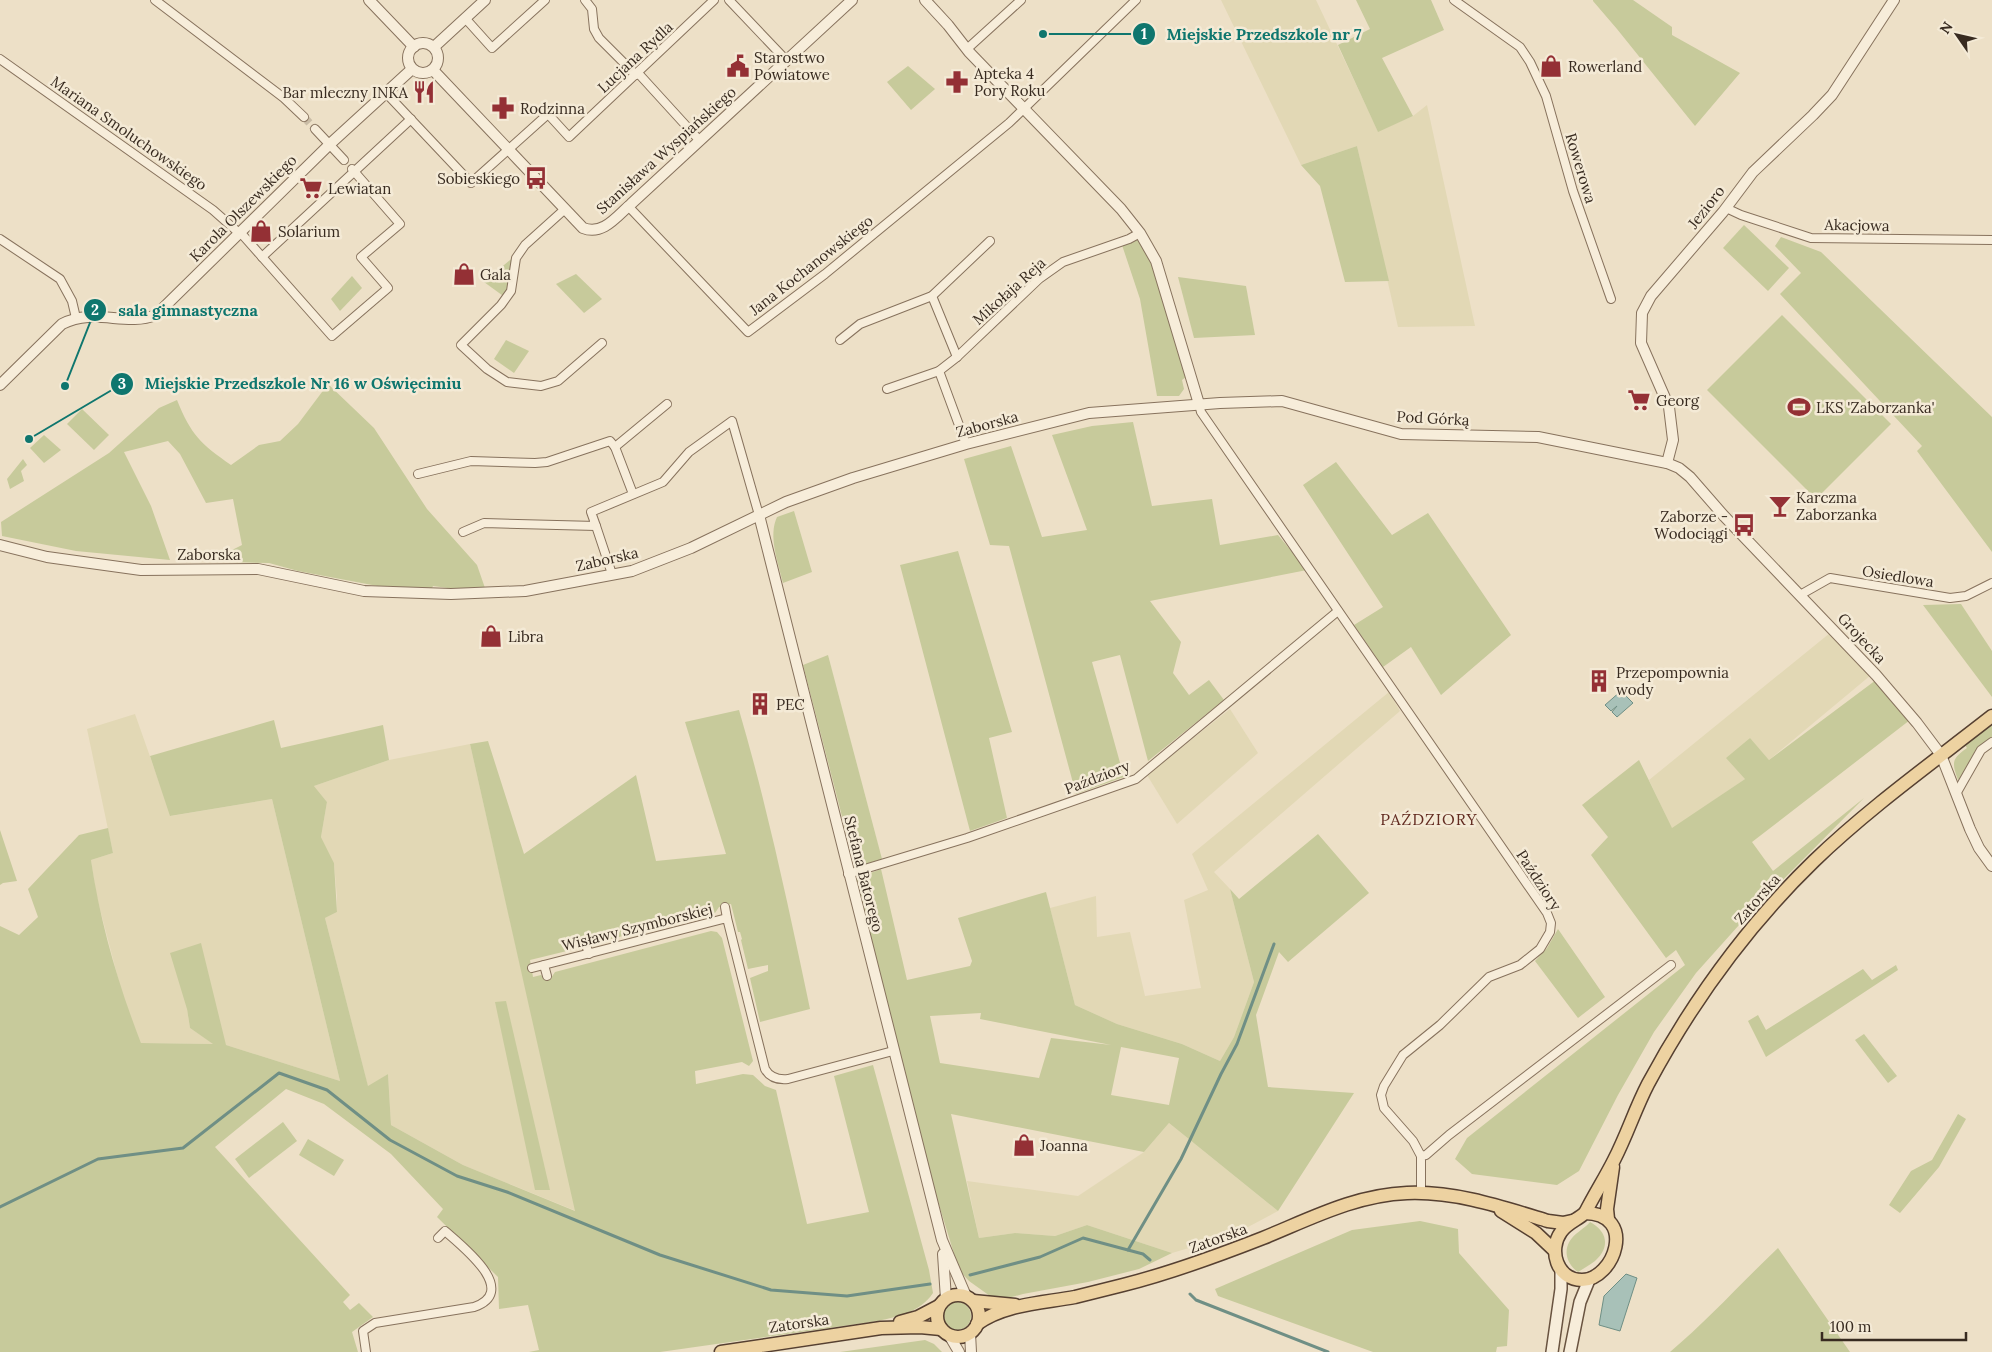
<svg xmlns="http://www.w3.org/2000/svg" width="1992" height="1352" font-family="Lora,serif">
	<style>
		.farmland { fill: #e2d8b5 }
		.green { fill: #c7ca9b; fill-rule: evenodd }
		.water { fill: #a8c1b8; stroke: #6f8f85 }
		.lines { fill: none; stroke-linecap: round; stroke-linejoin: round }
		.stream { stroke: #6f8f85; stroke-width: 3 }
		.minor-tunnel { stroke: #c9bca6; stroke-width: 8; stroke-dasharray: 8 4; stroke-linecap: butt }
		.minor-casing { stroke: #87725d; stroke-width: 10 }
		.tertiary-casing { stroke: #87725d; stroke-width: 12 }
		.secondary-casing { stroke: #695340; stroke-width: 14 }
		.primary-casing { stroke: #564031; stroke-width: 15 }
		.minor { stroke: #f7edda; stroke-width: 8 }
		.tertiary { stroke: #f7edda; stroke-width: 10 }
		.secondary { stroke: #f7edda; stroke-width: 11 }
		.primary { stroke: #edd2a1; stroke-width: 12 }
		.labels { text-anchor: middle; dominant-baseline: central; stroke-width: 5; stroke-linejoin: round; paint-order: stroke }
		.street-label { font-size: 15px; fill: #382b20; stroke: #f4ead6 }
		.poi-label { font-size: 15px; fill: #382b20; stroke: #f4ead6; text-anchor: start }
		.neighbourhood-label { font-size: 16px; letter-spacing: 1px; fill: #632c21; stroke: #f4ead6 }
		.leader { fill: none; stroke: #0f766e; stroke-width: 2 }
		.callout-dot { fill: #0f766e; stroke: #f4ead6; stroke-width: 2 }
		.mark-label { font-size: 15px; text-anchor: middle; font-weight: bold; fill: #fff }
		.callout-label { font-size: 16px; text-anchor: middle; font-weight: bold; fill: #0f766e; stroke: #f4ead6; stroke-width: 5; stroke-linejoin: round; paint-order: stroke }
	</style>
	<rect width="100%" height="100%" fill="#ede0c7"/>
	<g class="farmland">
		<path d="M1221,0H1316L1378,131L1413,116L1427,105L1475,326L1398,327L1357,146L1301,165Z"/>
		<path d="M1830,633L1871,675L1769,760L1749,738L1745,779L1672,829L1649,780Z"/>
		<path d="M1389,692L1400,711L1214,872L1230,889L1254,982L1234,1037L1220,1061L1182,1044L1117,1024L1075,1005L1050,908L1096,896L1097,937L1130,932L1145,996L1201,988L1184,900L1208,890L1192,854Z"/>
		<path d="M1230,709L1258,753L1177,824L1147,775Z"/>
		<path d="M135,714L171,816L272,799L340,1081L226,1045L187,1009L190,1028L214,1044L141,1043L124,1001L96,894L91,860L113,853L87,729Z"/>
		<path d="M470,744L576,1211L463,1165L391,1125L388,1074L368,1087L325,918L337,912V897L334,863L321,837L327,802L314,786L389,760Z"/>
		<path d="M1169,1123L1278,1211L1233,1235L1172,1253L1087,1225L1055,1236L1015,1233L979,1238L967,1181L1078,1196L1144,1152Z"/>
	</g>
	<g class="green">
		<path d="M1356,0H1431L1444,30L1382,58L1413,116L1378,132L1338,45L1370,29Z"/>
		<path d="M1593,0H1633L1672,27V35L1740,73L1695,126L1617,29L1593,1Z"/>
		<path d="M908,66L935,89L911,110L887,82Z"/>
		<path d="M1357,146L1389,281L1345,282L1320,186L1301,165Z"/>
		<path d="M1744,225L1789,268L1768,291L1723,248Z"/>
		<path d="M1138,237L1152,263L1186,377L1182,380L1184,389L1179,396H1157L1140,299L1122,245Z"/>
		<path d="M1781,237L1821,252L1992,417V552L1917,451L1922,446L1780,294L1801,273L1775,246Z"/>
		<path d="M522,250L506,298L484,282Z"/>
		<path d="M576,274L602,299L584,313L556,284Z"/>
		<path d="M352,276L362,288L340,311L331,299Z"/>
		<path d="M1178,277L1246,286L1255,335L1194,338Z"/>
		<path d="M1782,315L1891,424L1816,499L1707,390Z"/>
		<path d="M506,340L529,351L514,373L494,359Z"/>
		<path d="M328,384L374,428L427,509L477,565L485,588L463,590L433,586L431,590L388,588L298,571L269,563L229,562L230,551L242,545L233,499L206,503L180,454L168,441L124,452L151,506L170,560L76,551L2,536L1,522L109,453L159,408L177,400C191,435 201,444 231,465L259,445L280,441L298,424Z"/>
		<path d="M82,409L109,435L94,450L67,424Z"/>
		<path d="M1133,422L1152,506L1212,499L1220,545L1278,535L1307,570L1150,601L1181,642L1173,673L1189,695L1209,680L1224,700L1148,761L1120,655L1092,662L1124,777L1076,794L1009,546L990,545L964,459L1011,446L1042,537L1087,530L1052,435L1092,426Z"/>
		<path d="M44,435L61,450L44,463L30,448Z"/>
		<path d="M23,459L27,465L21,471L24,481L10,489L7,479Z"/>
		<path d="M1336,462L1392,535L1428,513L1511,635L1441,695L1411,647L1383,667L1354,625L1383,607L1303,485Z"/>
		<path d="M794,511L812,572L783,583C778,562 768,536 777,517Z"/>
		<path d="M958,551L1012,732L989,738L1007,818L970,831L900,565Z"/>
		<path d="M1961,604L1992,651V697L1923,605Z"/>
		<path d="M828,655L882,859L859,866L853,859L803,665Z"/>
		<path d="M1876,680L1910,720L1752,842L1773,871L1864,798L1748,915L1696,973L1654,1032L1618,1095L1579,1171L1557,1185L1472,1174L1455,1159L1467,1138L1685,965L1676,950L1666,958L1591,855L1608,837L1582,805L1639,760L1672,828L1745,779L1726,758L1750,738L1769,760Z"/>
		<path d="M739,710C768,809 789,909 810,1009L760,1022L750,978L768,971V965L748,969L741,940L742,939L740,932H738L731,904L719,907L715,913L595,943L590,938L579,941L575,949L530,960L533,977L541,975L543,977L551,978L555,972L711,931L717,932L722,938L753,1061L749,1066L742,1062L695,1071L696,1084L743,1074L753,1075L765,1086L776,1090L807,1224L869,1212L834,1076L873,1065L929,1270L933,1293C920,1312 899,1316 878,1321L660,1352H529L539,1350L528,1305L499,1309L498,1277L437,1217L443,1209L391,1154L324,1104L286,1089L215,1147L350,1295L343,1302L350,1310L359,1303L373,1317L352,1332L358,1352H0V926L19,935L38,917L28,889L79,835L108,828L113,853L91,860C100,922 118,984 141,1043L213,1044L190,1028L187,1009L170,953L201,943L226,1045L340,1081L272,799L170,816L150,756L274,720L281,748L383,725L389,760L314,786L327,802L321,837L334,863L337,912L325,918L368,1086L388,1074L391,1125L463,1165L575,1211L470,744L488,741L524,854L636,775L656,861L726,854L685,722Z"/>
		<path d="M1992,724V738L1975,751L1961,779L1958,780C1952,763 1951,759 1967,748L1965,745Z"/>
		<path d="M0,830L17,881L3,883L0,885Z"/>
		<path d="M1318,834L1369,893L1288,962L1279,952L1256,1015L1268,1087L1354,1093L1278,1211L1169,1123L1144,1152L951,1114L979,1238L1015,1233L1055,1236L1087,1225L1172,1253L1139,1269L1088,1282L1023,1294L997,1301L969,1281L959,1270L932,1182L855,879L881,869L907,980L970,966L972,961L958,918L1046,892L1075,1005L1117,1024L1182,1044L1220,1061L1234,1037L1254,982L1230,889L1239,899ZM981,1013L980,1019L1111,1045L1051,1038L1039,1078L940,1063L930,1016ZM1121,1047L1179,1058L1169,1105L1111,1095Z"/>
		<path d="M1558,929L1605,997L1578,1018L1535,961L1547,948Z"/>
		<path d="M1896,965L1898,970L1766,1057L1748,1021L1758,1015L1766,1030L1863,969L1872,980Z"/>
		<path d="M506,1001L550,1190H535L495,1002Z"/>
		<path d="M1864,1034L1897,1076L1888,1083L1855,1040Z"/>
		<path d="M1958,1114L1966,1119L1939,1167L1900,1213L1889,1205L1911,1171L1932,1160Z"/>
		<path d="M283,1122L297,1141L249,1178L235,1159Z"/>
		<path d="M308,1139L344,1160L334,1176L299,1155Z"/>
		<path d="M1420,1221L1458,1229L1459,1253L1509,1310L1507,1346L1497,1347L1496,1352H1373L1218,1296L1215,1289L1352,1230Z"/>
		<path d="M1590,1222C1607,1231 1611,1247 1595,1261C1590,1265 1584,1268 1578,1272C1567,1264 1562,1250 1572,1238C1577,1232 1585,1228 1590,1222Z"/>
		<path d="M1778,1248L1850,1352H1670C1708,1320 1741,1283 1778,1248Z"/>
		<circle cx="957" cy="1316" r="14"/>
		<path d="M925,1340L934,1344L942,1352H840Z"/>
	</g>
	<g class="water">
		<path d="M1621,691L1633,703L1617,717L1612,712L1617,706L1611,711L1605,705Z"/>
		<path d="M1626,1274L1637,1278L1620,1331L1599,1325L1604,1296Z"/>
	</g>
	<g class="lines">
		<g class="stream">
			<path d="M0,1207L98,1159L183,1148L279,1073L327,1090L390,1140L457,1176L507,1192L660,1255L771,1290L847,1296L930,1284"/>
			<path d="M1128,1250L1181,1159L1221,1074L1237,1044L1274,944"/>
			<path d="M970,1275L1040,1257L1083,1238L1143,1254L1150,1260"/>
			<path d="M1190,1294L1196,1300L1328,1352"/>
		</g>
		<path class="minor-tunnel" d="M304,117L315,129"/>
		<defs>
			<g id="minor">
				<path d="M155,0L284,98L304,117"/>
				<path d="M585,0L592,9L594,29L599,38L636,75"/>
				<path d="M729,0L786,60"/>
				<path d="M1454,0L1520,47L1530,62L1546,96L1573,191L1611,299"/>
				<path d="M465,18L492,48L545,0"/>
				<path d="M967,49L1021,0"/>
				<path d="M0,59L213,210L239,233"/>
				<path d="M638,73L700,141"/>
				<path d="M386,93L471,183L548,114L569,137L714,0"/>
				<path d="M315,129L344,160"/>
				<path d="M628,206L748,332L825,274L1009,123L1136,0"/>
				<path d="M1726,208L1741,215L1811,238L1992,240"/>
				<path d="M565,209L525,245L516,258L511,291L501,305L461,345L487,369L507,382L541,386L558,381L602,343"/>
				<path d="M240,232L332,336L388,288L361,257L400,224L352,169"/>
				<path d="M0,239L60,279L72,301L76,318"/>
				<path d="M262,257L411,119"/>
				<path d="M932,296L957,357"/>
				<path d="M840,340L860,324L932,296L990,241"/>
				<path d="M939,371L966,444"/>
				<path d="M887,389L939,371L957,357L1039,279L1063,262L1129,239L1140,233"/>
				<path d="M1199,404L1201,412L1547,913L1551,923L1550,932L1540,949L1520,965L1489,977L1440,1025L1403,1055L1384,1086L1381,1095L1384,1108L1413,1141L1421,1156"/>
				<path d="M615,447L633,494"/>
				<path d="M418,474L471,461L535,463L547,462L610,441L615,447L667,404"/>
				<path d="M596,526L612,574"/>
				<path d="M463,532L484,523L596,526L591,512L663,482L689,452L732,421L759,515"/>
				<path d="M1800,595L1830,578L1950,598L1966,596L1992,583"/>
				<path d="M1956,794L1981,750L1992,742"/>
				<path d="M848,874L967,838L1136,779L1338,611"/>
				<path d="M725,907L727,918"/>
				<path d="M585,942L589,954"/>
				<path d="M544,965L547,976"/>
				<path d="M532,968L727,918L765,1069C770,1078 778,1080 788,1079L893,1051"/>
				<path d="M1421,1193V1156L1426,1155L1449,1135L1671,965"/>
				<path d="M366,1352L363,1331L375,1323L474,1307C520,1291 462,1246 445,1231L438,1238"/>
			</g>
			<g id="tertiary">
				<path d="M369,0L414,47"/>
				<path d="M925,0L948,25L969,52L1121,209L1140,233L1156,261L1199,404"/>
				<circle cx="423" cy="58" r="15"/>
				<path d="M434,47L485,0"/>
				<path d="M433,70L583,228C603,236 617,216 631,204L852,0"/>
				<path d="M0,385L62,324C95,307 125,327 156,315L330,144L412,69"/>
				<path d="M1667,463L1673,440L1669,407L1641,343L1642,313L1651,296L1723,212L1753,172L1813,115L1832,95L1894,0"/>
				<path d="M759,515L942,1240L966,1296"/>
				<path d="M0,545L47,557L141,570L258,569L364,591L451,594L525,591L632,571L691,548L786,502L853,478L966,444L1089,413L1220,403L1282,401L1401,434L1538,437L1667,463L1679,468L1690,477L1724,516L1876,675L1917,723L1941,755L1970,829L1979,848L1992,866"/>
				<path d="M943,1254L946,1299"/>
				<path d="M970,1333L971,1352"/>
				<path d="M949,1335L959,1352"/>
			</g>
			<g id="secondary">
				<path d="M1552,1352L1561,1289V1270"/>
				<path d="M1570,1352L1580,1302L1589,1280"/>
			</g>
			<g id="primary">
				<path d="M1501,1211L1536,1233L1554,1250"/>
				<path d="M1585,1213C1594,1195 1605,1178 1614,1160C1627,1135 1635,1109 1648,1084C1692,1002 1747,926 1814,861C1869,808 1932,763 1992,716"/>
				<path d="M1585,1213C1638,1214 1614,1280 1582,1280C1557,1280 1548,1250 1561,1232C1567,1223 1577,1220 1585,1213Z"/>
				<path d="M1608,1219L1607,1209L1613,1167"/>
				<circle cx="958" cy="1316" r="21"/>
				<path d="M973,1301L1015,1305"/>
				<path d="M900,1322L918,1317L939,1306"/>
				<path d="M977,1324C1004,1304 1043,1303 1075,1297C1091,1293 1107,1289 1123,1285C1171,1273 1217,1256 1263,1238C1310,1219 1355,1195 1407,1193C1455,1191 1502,1207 1548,1221L1563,1223L1572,1221"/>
				<path d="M721,1352L881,1328L920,1327L941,1329"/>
			</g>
		</defs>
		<use href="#minor" class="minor-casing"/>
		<use href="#tertiary" class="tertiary-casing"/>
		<use href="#secondary" class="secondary-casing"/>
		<use href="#primary" class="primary-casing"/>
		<use href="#minor" class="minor"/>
		<use href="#tertiary" class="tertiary"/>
		<use href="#secondary" class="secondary"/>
		<use href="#primary" class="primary"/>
	</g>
	<defs>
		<symbol id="civic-bare" viewBox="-9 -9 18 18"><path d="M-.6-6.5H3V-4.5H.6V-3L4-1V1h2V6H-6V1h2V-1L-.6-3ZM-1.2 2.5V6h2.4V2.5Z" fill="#943035" stroke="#f4ead6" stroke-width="2.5" paint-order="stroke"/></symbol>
		<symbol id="shop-bare" viewBox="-9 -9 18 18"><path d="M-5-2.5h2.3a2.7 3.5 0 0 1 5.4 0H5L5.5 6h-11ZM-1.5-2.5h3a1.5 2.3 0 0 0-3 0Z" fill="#943035" stroke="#f4ead6" stroke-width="2.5" paint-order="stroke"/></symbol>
		<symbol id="pharmacy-bare" viewBox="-9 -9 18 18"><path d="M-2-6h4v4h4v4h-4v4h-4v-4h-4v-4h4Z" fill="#943035" stroke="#f4ead6" stroke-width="2.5" paint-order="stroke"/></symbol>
		<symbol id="restaurant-bare" viewBox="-9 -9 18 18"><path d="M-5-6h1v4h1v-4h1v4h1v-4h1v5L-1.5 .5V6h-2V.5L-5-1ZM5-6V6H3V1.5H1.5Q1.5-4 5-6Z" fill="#943035" stroke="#f4ead6" stroke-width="2.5" paint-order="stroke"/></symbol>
		<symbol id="bus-bare" viewBox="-9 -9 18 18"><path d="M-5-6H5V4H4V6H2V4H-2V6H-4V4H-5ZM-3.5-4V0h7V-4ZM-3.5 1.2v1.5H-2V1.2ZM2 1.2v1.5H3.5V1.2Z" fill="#943035" stroke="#f4ead6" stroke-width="2.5" paint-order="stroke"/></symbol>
		<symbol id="supermarket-bare" viewBox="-9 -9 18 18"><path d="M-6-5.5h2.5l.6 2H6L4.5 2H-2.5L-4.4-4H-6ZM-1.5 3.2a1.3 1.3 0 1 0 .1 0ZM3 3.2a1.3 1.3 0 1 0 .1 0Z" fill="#943035" stroke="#f4ead6" stroke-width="2.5" paint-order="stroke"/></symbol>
		<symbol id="stadium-bare" viewBox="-9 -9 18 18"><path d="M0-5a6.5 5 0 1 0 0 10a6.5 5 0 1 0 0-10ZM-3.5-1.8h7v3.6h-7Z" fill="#943035" stroke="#f4ead6" stroke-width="2.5" paint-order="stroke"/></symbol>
		<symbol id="bar-bare" viewBox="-9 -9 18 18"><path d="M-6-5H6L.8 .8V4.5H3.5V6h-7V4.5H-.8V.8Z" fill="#943035" stroke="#f4ead6" stroke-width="2.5" paint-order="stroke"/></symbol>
		<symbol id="building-bare" viewBox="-9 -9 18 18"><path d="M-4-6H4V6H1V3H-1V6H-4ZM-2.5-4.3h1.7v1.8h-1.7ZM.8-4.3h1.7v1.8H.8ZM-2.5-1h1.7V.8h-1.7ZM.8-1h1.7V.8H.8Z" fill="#943035" stroke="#f4ead6" stroke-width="2.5" paint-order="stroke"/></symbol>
	</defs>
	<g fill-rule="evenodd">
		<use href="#civic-bare" x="722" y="50" width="32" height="32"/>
		<use href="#shop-bare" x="1535" y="50" width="32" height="32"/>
		<use href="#pharmacy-bare" x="941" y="66" width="32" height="32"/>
		<use href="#restaurant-bare" x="408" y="76" width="32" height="32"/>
		<use href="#pharmacy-bare" x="487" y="92" width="32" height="32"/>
		<use href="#bus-bare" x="520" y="162" width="32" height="32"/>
		<use href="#supermarket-bare" x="295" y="172" width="32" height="32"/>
		<use href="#shop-bare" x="245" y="215" width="32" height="32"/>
		<use href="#shop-bare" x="448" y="258" width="32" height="32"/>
		<use href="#supermarket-bare" x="1623" y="384" width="32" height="32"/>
		<use href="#stadium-bare" x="1783" y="391" width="32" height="32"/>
		<use href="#bar-bare" x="1764" y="490" width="32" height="32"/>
		<use href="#bus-bare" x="1728" y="509" width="32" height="32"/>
		<use href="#shop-bare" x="475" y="620" width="32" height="32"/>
		<use href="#building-bare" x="1583" y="665" width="32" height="32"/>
		<use href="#building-bare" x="744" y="688" width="32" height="32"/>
		<use href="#shop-bare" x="1008" y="1129" width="32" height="32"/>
	</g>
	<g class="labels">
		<g class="street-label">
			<text transform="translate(635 57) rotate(-43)">Lucjana Rydla</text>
			<text transform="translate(129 133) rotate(35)">Mariana Smoluchowskiego</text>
			<text transform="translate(666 150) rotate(-42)">Stanisława Wyspiańskiego</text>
			<text transform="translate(1581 168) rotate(73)">Rowerowa</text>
			<text transform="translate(1706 207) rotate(-52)">Jezioro</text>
			<text transform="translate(243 208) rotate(-45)">Karola Olszewskiego</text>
			<text transform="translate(1857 225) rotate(1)">Akacjowa</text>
			<text transform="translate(811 265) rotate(-38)">Jana Kochanowskiego</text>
			<text transform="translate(1009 291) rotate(-42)">Mikołaja Reja</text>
			<text transform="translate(1433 418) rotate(3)">Pod Górką</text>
			<text transform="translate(987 424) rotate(-15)">Zaborska</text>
			<text x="209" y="554">Zaborska</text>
			<text transform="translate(607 559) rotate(-13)">Zaborska</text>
			<text transform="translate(1898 576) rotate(9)">Osiedlowa</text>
			<text transform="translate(1862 638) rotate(47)">Grojecka</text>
			<text transform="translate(1097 777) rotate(-21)">Paździory</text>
			<text transform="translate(864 874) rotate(76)">Stefana Batorego</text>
			<text transform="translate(1539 880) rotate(57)">Paździory</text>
			<text transform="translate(1757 899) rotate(-49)">Zatorska</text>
			<text transform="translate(637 927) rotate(-14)">Wisławy Szymborskiej</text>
			<text transform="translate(1218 1238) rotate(-20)">Zatorska</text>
			<text transform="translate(799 1323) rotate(-8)">Zatorska</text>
		</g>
		<g class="poi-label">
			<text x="754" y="57">Starostwo<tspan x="754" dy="17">Powiatowe</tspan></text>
			<text x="1568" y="66">Rowerland</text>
			<text x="974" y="73">Apteka 4<tspan x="974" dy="17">Pory Roku</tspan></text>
			<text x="408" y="92" text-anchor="end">Bar mleczny INKA</text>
			<text x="520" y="108">Rodzinna</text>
			<text x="520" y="178" text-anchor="end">Sobieskiego</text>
			<text x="328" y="188">Lewiatan</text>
			<text x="278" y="231">Solarium</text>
			<text x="480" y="274">Gala</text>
			<text x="1656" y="400">Georg</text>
			<text x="1816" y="407">LKS 'Zaborzanka'</text>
			<text x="1796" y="497">Karczma<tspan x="1796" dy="17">Zaborzanka</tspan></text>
			<text x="1728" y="516" text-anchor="end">Zaborze -<tspan x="1728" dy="17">Wodociągi</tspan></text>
			<text x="508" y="636">Libra</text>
			<text x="1616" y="672">Przepompownia<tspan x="1616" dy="17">wody</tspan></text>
			<text x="776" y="704">PEC</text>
			<text x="1040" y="1145">Joanna</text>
		</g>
		<g class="neighbourhood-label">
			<text x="1429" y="819">PAŹDZIORY</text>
		</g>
	</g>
	<path class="leader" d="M1043 34L1144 34M65 386L95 310M29 439L122 384"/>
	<g class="callout-dot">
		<circle cx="1043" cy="34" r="5"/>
		<circle cx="65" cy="386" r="5"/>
		<circle cx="29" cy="439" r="5"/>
		<circle cx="1144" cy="34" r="12"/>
		<circle cx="95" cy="310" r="12"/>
		<circle cx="122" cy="384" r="12"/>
	</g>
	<g class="mark-label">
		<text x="1144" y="39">1</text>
		<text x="95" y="315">2</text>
		<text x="122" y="389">3</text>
	</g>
	<g class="callout-label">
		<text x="1264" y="40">Miejskie Przedszkole nr 7</text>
		<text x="188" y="316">sala gimnastyczna</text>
		<text x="303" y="389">Miejskie Przedszkole Nr 16 w Oświęcimiu</text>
	</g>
	<g transform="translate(1957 35) rotate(304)" stroke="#f4ead6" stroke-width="4" paint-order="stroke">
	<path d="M0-4L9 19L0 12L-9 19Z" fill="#382b20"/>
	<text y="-8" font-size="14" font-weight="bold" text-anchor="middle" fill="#382b20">N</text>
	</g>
	<path d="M1822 1332v8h144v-8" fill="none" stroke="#382b20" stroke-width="2.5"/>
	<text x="1830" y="1332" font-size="15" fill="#382b20" stroke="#f4ead6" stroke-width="4" paint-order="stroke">100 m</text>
</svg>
